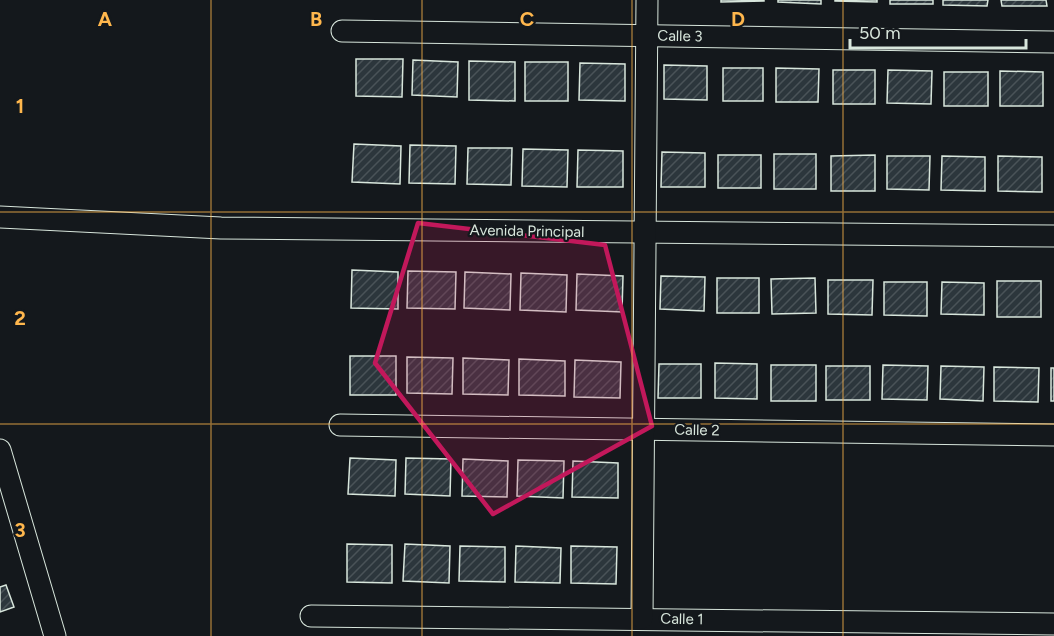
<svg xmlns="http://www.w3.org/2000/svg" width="1054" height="636" font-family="Figtree,sans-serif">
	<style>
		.building { fill: url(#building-hatch); stroke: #d8e6dc; stroke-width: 1.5 }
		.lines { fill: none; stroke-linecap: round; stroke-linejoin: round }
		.minor-casing { stroke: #d8e6dc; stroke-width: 23 }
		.minor { stroke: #14181c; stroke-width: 21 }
		.marked { fill: #c2185b; fill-opacity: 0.2; stroke: #c2185b; stroke-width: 4.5; stroke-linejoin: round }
		.grid { fill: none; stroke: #ffb74d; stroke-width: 1.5; stroke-opacity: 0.55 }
		.labels { text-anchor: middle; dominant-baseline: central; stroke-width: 4.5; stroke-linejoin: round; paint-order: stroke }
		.street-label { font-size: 15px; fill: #d8e6dc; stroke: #14181c }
		.grid-label { font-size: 20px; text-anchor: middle; font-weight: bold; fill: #ffb74d; stroke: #14181c; stroke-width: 4.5; stroke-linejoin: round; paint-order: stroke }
	</style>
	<defs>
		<pattern id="building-hatch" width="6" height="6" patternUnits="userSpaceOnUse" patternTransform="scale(1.5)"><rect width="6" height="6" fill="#2c363c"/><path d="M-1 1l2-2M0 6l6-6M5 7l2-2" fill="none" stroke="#4a5358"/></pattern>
	</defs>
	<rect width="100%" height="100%" fill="#14181c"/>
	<g class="building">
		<path d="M721,0H764V1L721,2Z"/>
		<path d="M778,0H821V4L778,2Z"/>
		<path d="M835,0H877V2L835,1Z"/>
		<rect x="890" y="0" width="43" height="4"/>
		<path d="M943,0H988L987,6L943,5Z"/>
		<path d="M1001,0H1046L1047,6H1002Z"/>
		<path d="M356,59H403L402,97L356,96Z"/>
		<path d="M413,60L458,62L457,97L412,95Z"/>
		<path d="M469,61L515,62V101L469,100Z"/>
		<rect x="525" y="62" width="43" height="39"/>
		<path d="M580,63L625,64V101L579,100Z"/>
		<path d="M664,65L707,66V100L664,99Z"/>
		<rect x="723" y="68" width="40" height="33"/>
		<path d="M776,68L819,69L818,102H776Z"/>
		<rect x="833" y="70" width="42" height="34"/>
		<path d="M888,70L932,71L931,104L887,103Z"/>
		<path d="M1000,71L1043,72V106H1000Z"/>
		<rect x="944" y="72" width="44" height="34"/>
		<path d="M354,144L401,146L400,184L352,182Z"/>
		<path d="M410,145L456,146L455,184L409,183Z"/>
		<path d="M468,148H512L511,185L467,184Z"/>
		<path d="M523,149L568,150L567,187L522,186Z"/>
		<path d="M578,150L623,151V187H577Z"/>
		<path d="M662,152L705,153V187H661Z"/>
		<rect x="774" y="154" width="42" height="35"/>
		<rect x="718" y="155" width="43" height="33"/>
		<path d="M875,155V191H831V156Z"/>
		<path d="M887,156H930L929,190L887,189Z"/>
		<path d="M942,156L985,157V191L941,190Z"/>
		<path d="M998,156L1042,157V192L998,191Z"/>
		<path d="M352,270L398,272V309L351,308Z"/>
		<path d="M408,271L456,272L455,309L407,308Z"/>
		<path d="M465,272L511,274L510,310L464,308Z"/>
		<path d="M521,273L567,275L566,312L520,310Z"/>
		<path d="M577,274L623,276L622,312L576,310Z"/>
		<path d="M661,276L705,277L704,311L660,309Z"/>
		<rect x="717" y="278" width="42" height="35"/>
		<path d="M815,278L816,313L772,314L771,279Z"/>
		<path d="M828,280H873L872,315L828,314Z"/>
		<rect x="997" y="281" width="44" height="36"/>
		<path d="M884,282H927V316L884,315Z"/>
		<path d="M942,282L984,283V315L941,314Z"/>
		<rect x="350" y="356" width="46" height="39"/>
		<path d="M407,357L453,358L452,394L407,393Z"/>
		<path d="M463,358L509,360L508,395L463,394Z"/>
		<path d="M519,359L565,361V396L519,395Z"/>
		<path d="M575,360L621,362L620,398L574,397Z"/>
		<path d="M715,363L757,364V399L715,398Z"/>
		<path d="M659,364H701V398H658Z"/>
		<rect x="771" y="365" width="45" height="36"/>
		<path d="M883,365L928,366L927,400L882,399Z"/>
		<rect x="826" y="366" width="44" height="34"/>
		<path d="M941,366L984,367L983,401L940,399Z"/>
		<path d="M994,367L1039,368L1038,402L994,401Z"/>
		<rect x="1051" y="368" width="3" height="33"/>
		<path d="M350,458L396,460L395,496L348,494Z"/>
		<path d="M406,458L451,459L450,496L405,494Z"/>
		<path d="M463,459L508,461L507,497L462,496Z"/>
		<path d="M518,460L564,461L563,498L517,496Z"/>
		<path d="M573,461L618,463V498L572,497Z"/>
		<path d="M347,544L392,545V583L347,582Z"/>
		<path d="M405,544L450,546L449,583L403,581Z"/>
		<path d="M460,546L505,547V582L459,581Z"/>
		<path d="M516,546L561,548L560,583L515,582Z"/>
		<path d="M571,546L617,547L616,584L571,583Z"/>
		<path d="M6,585L14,607L0,612V587Z"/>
	</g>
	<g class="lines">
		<defs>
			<g id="minor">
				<path d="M342,31L1054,42"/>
				<path d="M0,217L221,228L1054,236"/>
				<path d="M340,425L1054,435"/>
				<path d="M0,450L55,636"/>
				<path d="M311,616L1054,624"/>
				<path d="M642,618L647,0"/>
			</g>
		</defs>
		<use href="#minor" class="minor-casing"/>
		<use href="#minor" class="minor"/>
	</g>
	<path class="marked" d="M418,223L605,245L652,426L493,514L375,363Z"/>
	<path class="grid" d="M211,0V636M422,0V636M632,0V636M843,0V636M0,212H1054M0,424H1054"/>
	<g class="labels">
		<g class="street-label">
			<text transform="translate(680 36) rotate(1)">Calle 3</text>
			<text transform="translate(527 231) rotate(1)">Avenida Principal</text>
			<text transform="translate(697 430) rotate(1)">Calle 2</text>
			<text transform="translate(682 619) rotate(1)">Calle 1</text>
		</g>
	</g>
	<g class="grid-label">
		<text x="105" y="26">A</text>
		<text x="316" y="26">B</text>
		<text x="527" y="26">C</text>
		<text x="738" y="26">D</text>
		<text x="20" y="113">1</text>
		<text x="20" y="325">2</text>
		<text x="20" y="537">3</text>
	</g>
	<path d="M850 39v9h176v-9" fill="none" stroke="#d8e6dc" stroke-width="3"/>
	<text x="859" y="39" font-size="18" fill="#d8e6dc" stroke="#14181c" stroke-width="4.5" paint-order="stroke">50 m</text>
</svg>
